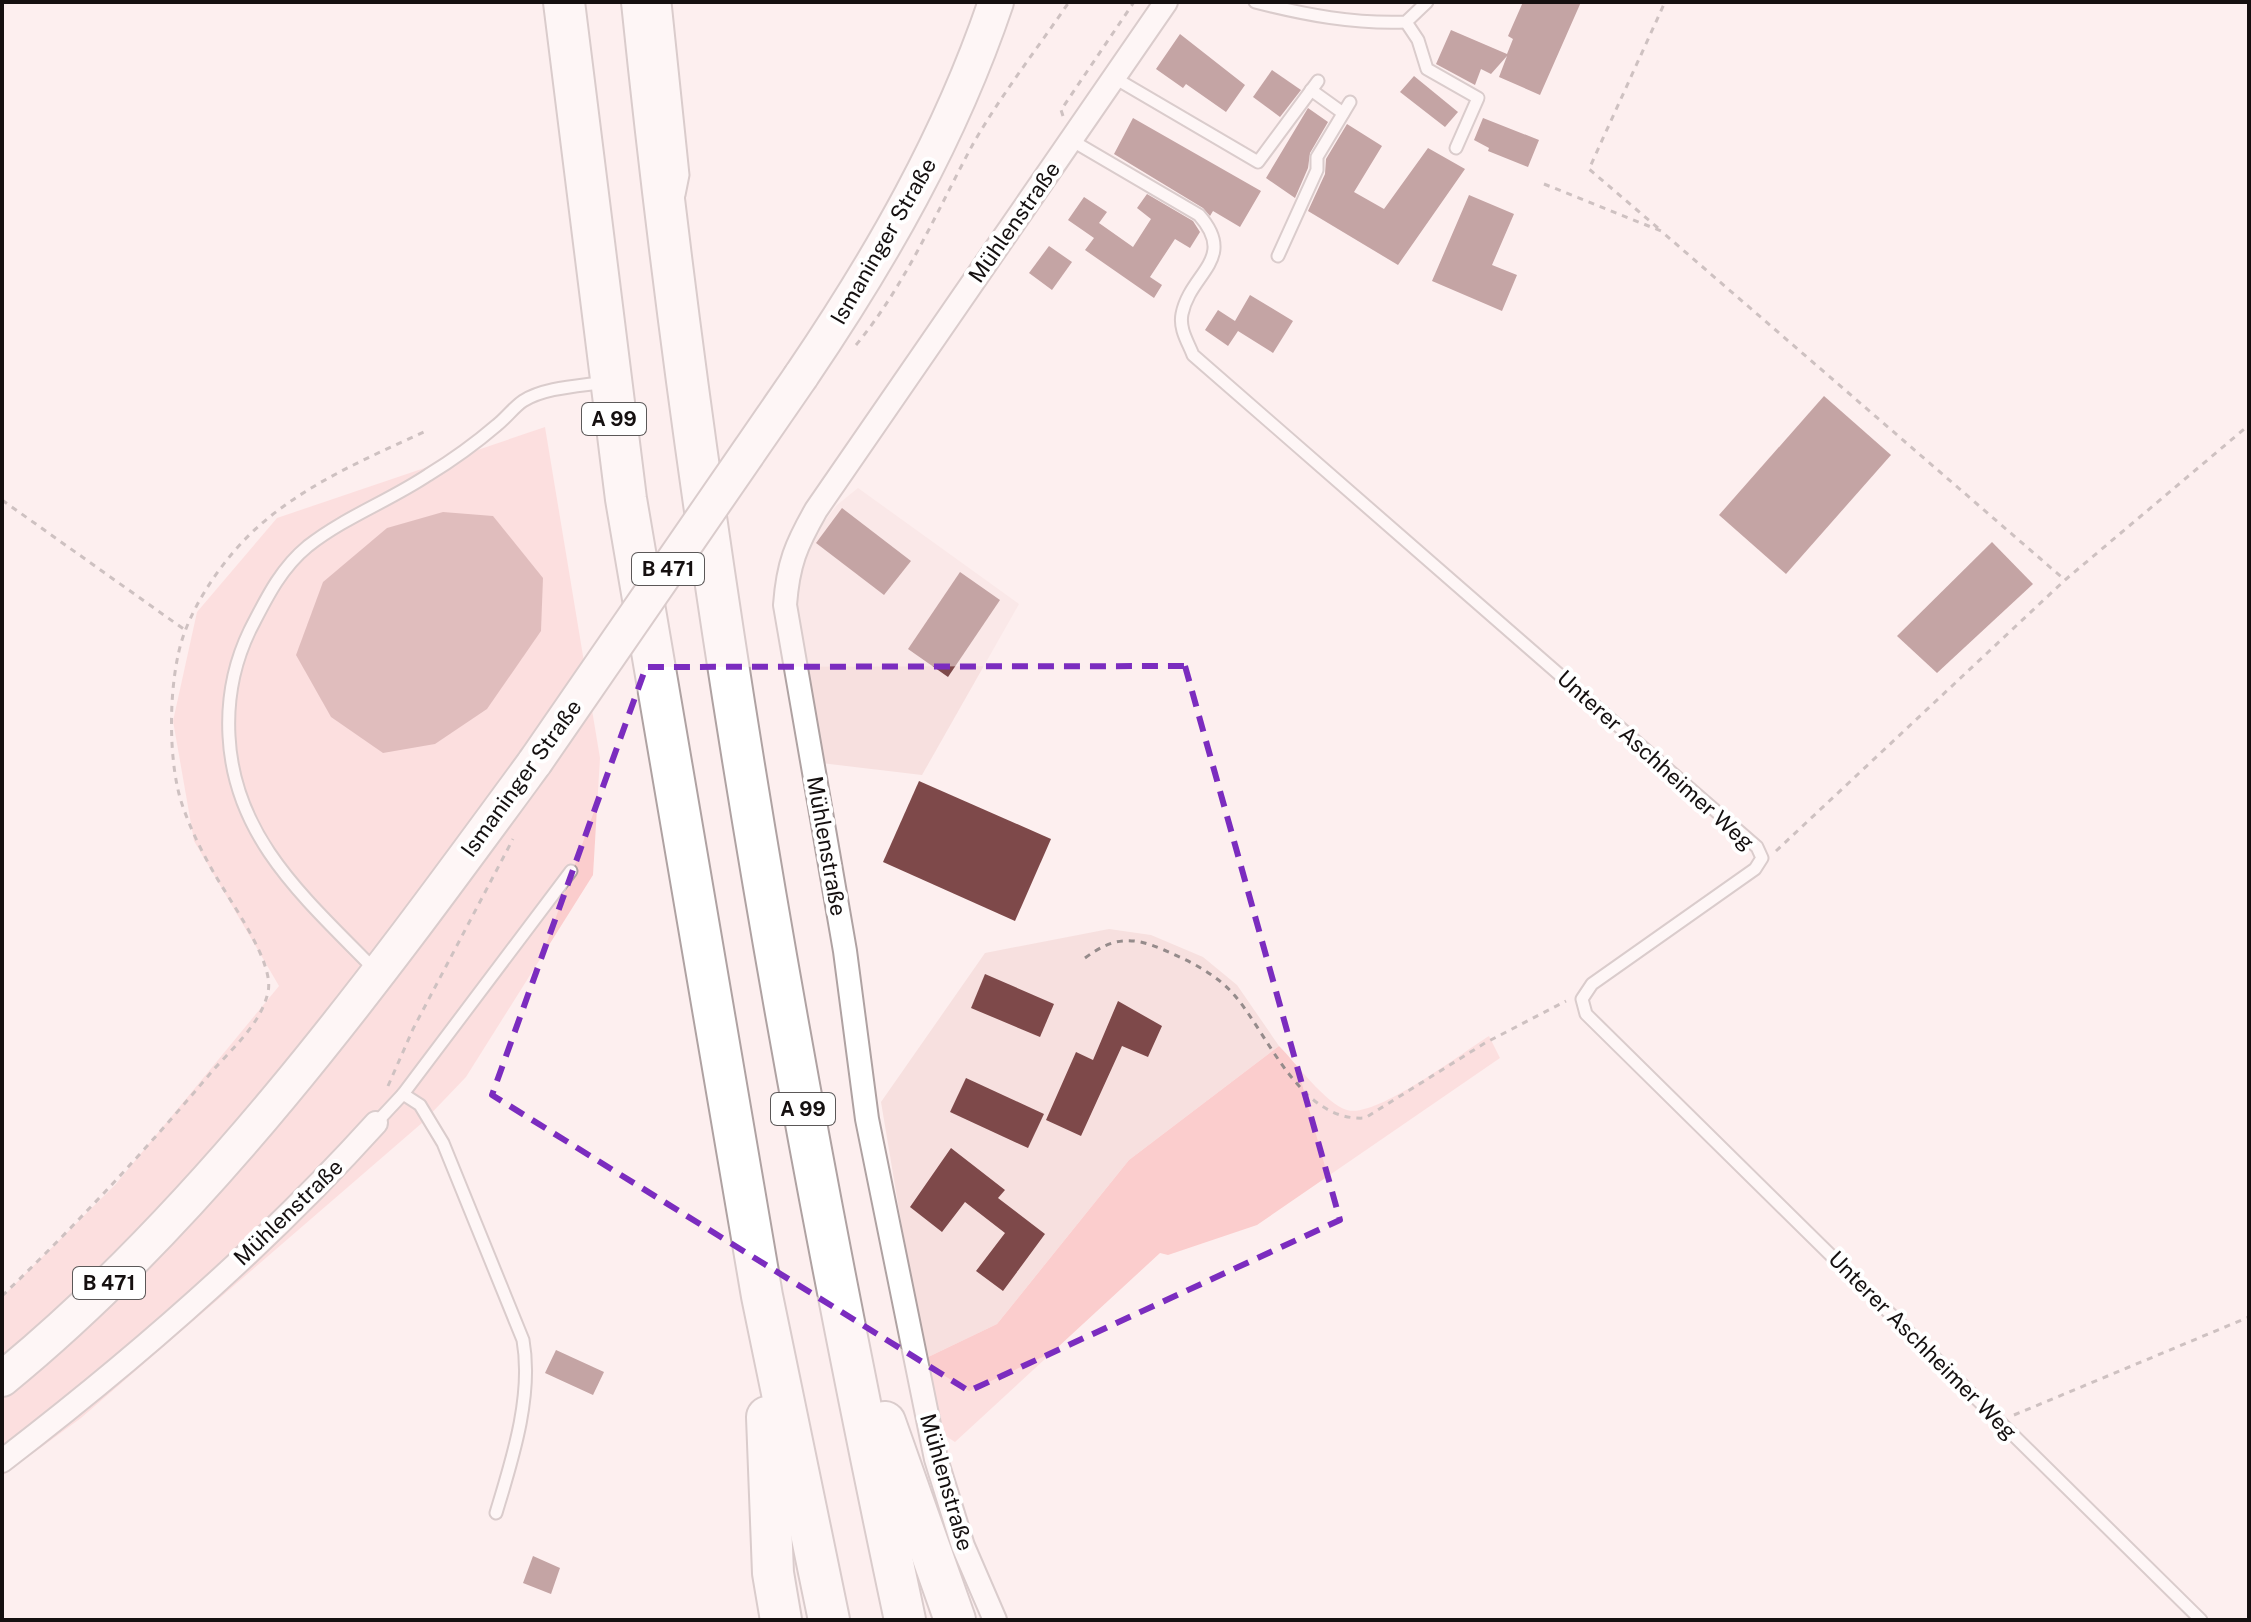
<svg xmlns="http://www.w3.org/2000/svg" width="2251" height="1622" font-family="'Public Sans',sans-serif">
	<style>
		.built { fill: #f7e0df }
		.green { fill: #fbcdcd }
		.water { fill: #bd8282 }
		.building { fill: #7e494a }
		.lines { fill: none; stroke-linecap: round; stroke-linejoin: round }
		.service-casing { stroke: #afa2a2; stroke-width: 15 }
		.minor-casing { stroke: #afa2a2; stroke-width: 26 }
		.primary-casing { stroke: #afa2a2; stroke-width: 38 }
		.motorway-casing { stroke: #afa2a2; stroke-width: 44 }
		.path { stroke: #958b8b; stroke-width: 3; stroke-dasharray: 6 6; stroke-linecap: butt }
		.service { stroke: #fff; stroke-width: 11 }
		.minor { stroke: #fff; stroke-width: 22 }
		.primary { stroke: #fff; stroke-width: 34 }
		.motorway { stroke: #fff; stroke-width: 40 }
		.primary-bridge-casing { stroke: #afa2a2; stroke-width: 38; stroke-linecap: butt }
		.primary-bridge { stroke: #fff; stroke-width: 34 }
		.marked { fill: none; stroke: #7b2cbf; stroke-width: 6; stroke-dasharray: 16 10; stroke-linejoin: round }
		.labels { text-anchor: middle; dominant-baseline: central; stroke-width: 8; stroke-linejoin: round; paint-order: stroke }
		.shield { fill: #fff; stroke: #5b5858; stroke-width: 2 }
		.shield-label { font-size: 20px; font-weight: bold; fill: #151010 }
		.street-label { font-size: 22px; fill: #151010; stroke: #fff }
	</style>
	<rect width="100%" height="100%" fill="#fdefef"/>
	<g class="built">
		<path d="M858,488L1019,604L922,775L821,763L796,638L798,576L811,539L837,505Z"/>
		<path d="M1109,929L1151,935L1203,957L1237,985L1279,1046L1129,1160L997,1324L924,1359L881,1102L985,953Z"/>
	</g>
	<g class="green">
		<path d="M545,427L600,758L593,875L466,1077L422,1123L81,1418L2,1476V1297L115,1185L279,986L194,841L173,721L197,612L277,518Z"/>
		<path d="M1489,1036L1500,1058L1257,1225L1168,1255L1160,1253L955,1442L944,1435L924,1359L997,1324L1129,1160L1279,1046C1295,1062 1326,1104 1347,1110C1375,1119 1462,1053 1489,1036Z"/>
	</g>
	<path class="water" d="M443,512L493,516L543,578L541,631L487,709L435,744L383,753L331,717L296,655L323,582L387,528Z"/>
	<g class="building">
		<path d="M1523,2H1581L1540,95L1499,77L1507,56L1491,74L1481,69L1475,85L1436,64L1451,30L1507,54L1513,39L1508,36Z"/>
		<path d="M1180,34L1245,85L1226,112L1186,84L1183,88L1156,69Z"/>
		<path d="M1272,70L1301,90L1280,117L1253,97Z"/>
		<path d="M1414,76L1458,112L1445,127L1400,92Z"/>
		<path d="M1308,108L1328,122L1310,153L1308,168L1295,198L1266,178Z"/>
		<path d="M1133,118L1261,191L1240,227L1213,211L1210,216L1203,208L1114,154Z"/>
		<path d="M1483,118L1539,140L1528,167L1488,151L1489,148L1474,140Z"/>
		<path d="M1347,124L1382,146L1354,192L1384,209L1428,148L1465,169L1398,265L1308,211L1325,174L1326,159Z"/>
		<path d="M1147,194L1193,221L1200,232L1190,248L1175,239L1150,277L1162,285L1154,298L1085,250L1094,238L1068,220L1084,197L1107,212L1099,223L1133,247L1151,219L1137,208Z"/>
		<path d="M1469,195L1514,214L1492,265L1517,275L1502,311L1432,281Z"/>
		<path d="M1049,246L1072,262L1052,290L1029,273Z"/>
		<path d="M1250,295L1293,321L1273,353L1238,331L1228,346L1205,330L1218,310L1235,321Z"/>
		<path d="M1824,396L1891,455L1786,574L1719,515Z"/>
		<path d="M842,508L911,561L884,595L816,543Z"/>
		<path d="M1992,542L2033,584L1937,673L1897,636Z"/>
		<path d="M960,572L1000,600L948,677L908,649Z"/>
		<path d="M919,781L1051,839L1015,921L883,862Z"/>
		<path d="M985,974L1054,1004L1040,1037L971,1008Z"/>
		<path d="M1118,1001L1162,1026L1148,1057L1122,1046L1081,1136L1046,1120L1076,1052L1093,1060Z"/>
		<path d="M966,1078L1044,1114L1028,1148L950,1112Z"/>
		<path d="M951,1148L1005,1190L998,1198L1045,1234L1003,1291L976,1271L1005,1233L965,1202L942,1232L910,1207Z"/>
		<path d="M556,1350L604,1372L593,1395L545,1373Z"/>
		<path d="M533,1556L560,1568L551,1594L523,1583Z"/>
	</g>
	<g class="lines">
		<defs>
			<g id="service">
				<path d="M665,2L683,175L679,195"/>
				<path d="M1255,2C1306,15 1354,24 1406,22L1427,2"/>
				<path d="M1406,22L1418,40L1427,69L1478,98L1456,148"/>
				<path d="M1113,77L1258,162L1318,81"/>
				<path d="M1311,90L1343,113"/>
				<path d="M1071,140L1199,215C1238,259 1190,273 1182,314C1179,329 1188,342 1193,355L1757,847L1762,858L1755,869L1592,984L1582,999L1586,1014L2201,1620"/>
				<path d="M1278,256L1317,170V157L1350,102"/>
				<path d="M375,970C307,900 234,839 229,736C227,699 234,663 250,630C266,599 280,569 308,546C345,517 389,501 428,475C451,461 476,443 497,425C506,418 514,407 523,401C545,387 581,386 606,382"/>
				<path d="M403,1094L571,871"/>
				<path d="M376,1123L403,1094L420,1105L443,1143L523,1340C533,1396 512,1460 496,1513"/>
			</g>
			<g id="minor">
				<path d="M2,1461C135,1359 263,1248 376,1123"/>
				<path d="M995,1620L963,1546L936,1459L867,1119L845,951L785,605C788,564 796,545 816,510L1166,2"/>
			</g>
			<g id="primary">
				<path d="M801,376C881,258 950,138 996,2"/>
				<path d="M2,1379C208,1211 379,975 535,762"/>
			</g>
			<g id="motorway">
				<path d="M564,2L626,499L762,1296L829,1620"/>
				<path d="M642,2C698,546 791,1085 905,1620"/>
				<path d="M767,1417L773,1573L781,1620"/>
				<path d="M885,1422L955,1620"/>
			</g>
		</defs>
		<use href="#service" class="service-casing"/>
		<use href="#minor" class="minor-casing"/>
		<use href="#primary" class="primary-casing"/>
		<use href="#motorway" class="motorway-casing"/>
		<g class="path">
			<path d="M1063,116L1061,110L1134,2"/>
			<path d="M1544,184L1661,231L2065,580"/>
			<path d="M1658,228L1589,169L1665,2"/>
			<path d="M856,345C905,286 937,211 973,144C1001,95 1037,49 1069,2"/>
			<path d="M2,500L185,630"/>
			<path d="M1776,851L2065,580L2249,425"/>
			<path d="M1085,958C1113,937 1132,936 1164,950C1190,961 1218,975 1236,997C1270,1038 1301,1122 1365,1118L1485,1043L1566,1001"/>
			<path d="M388,1086L413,1029L513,839"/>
			<path d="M2,1296C75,1226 144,1152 209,1075C230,1050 261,1025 268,992C275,962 229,900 214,873C202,852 191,830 183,807C167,763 168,678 184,634C198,595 229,552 260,525C309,482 370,457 428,430"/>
			<path d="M2014,1415L2249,1317"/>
		</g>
		<use href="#service" class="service"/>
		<use href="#minor" class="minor"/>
		<use href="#primary" class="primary"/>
		<use href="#motorway" class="motorway"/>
		<defs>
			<path id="primary-bridge" d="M535,762L801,376"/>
		</defs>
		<use href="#primary-bridge" class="primary-bridge-casing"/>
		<use href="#primary-bridge" class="primary-bridge"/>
	</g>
	<path d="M0 0H2251V1622H0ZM1185,666L1340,1220L969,1391L492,1095L646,667Z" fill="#fdefef" fill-opacity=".55" fill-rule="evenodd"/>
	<path class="marked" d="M1185,666L1340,1220L969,1391L492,1095L646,667Z"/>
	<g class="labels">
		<g class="shield">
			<rect x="582" y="403" width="64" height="32" rx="6"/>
			<rect x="632" y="553" width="72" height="32" rx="6"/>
			<rect x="771" y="1093" width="64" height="32" rx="6"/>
			<rect x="73" y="1267" width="72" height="32" rx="6"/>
		</g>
		<g class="shield-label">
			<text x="614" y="419">A 99</text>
			<text x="668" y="569">B 471</text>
			<text x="803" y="1109">A 99</text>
			<text x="109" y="1283">B 471</text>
		</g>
		<g class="street-label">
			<text transform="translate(1014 222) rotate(-55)">Mühlenstraße</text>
			<text transform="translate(883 241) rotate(-60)">Ismaninger Straße</text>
			<text transform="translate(1656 760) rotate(42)">Unterer Aschheimer Weg</text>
			<text transform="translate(521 778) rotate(-54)">Ismaninger Straße</text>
			<text transform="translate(827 846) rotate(80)">Mühlenstraße</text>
			<text transform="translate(288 1212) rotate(-44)">Mühlenstraße</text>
			<text transform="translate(1923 1345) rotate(45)">Unterer Aschheimer Weg</text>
			<text transform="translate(947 1482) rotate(74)">Mühlenstraße</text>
		</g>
	</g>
	<rect width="2251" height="1622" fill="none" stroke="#151010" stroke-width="8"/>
</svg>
